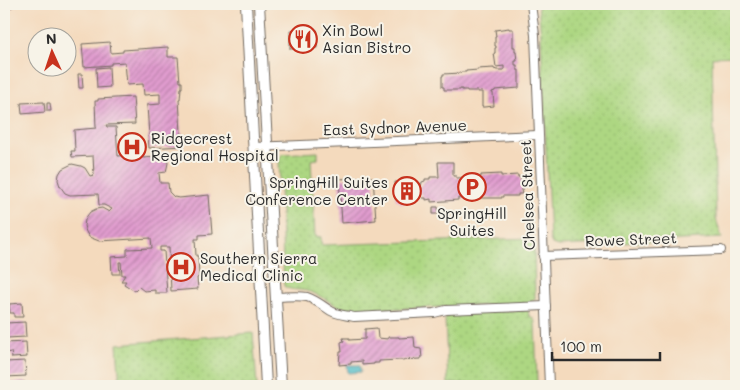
<svg xmlns="http://www.w3.org/2000/svg" width="740" height="390" font-family="Mali,sans-serif">
	<style>
		.grass { fill: url(#grass-dots); stroke: #6c8156 }
		.water { fill: url(#water-ripples); stroke: #3b7278 }
		.building { fill: url(#building-hatch) }
		.lines { fill: none; stroke-linecap: round; stroke-linejoin: round }
		.minor-casing { stroke: #71685e; stroke-width: 10 }
		.major-casing { stroke: #71685e; stroke-width: 12 }
		.minor { stroke: #fff; stroke-width: 8 }
		.major { stroke: #fff; stroke-width: 10 }
		.labels { text-anchor: middle; dominant-baseline: central; stroke-width: 4; stroke-linejoin: round; paint-order: stroke }
		.poi-label { font-size: 15px; fill: #2b2b2b; stroke: #f7f3e8; text-anchor: start }
		.street-label { font-size: 15px; fill: #2b2b2b; stroke: #f7f3e8 }
	</style>
	<defs>
		<pattern id="grass-dots" width="8" height="8" patternUnits="userSpaceOnUse" patternTransform="scale(1.25)"><rect width="8" height="8" fill="#add782"/><path d="M2 2h.1M6 6h.1" fill="none" stroke="#95b970" stroke-width="1.8" stroke-linecap="round"/></pattern>
		<pattern id="water-ripples" width="26" height="14" patternUnits="userSpaceOnUse" patternTransform="scale(1.25)"><rect width="26" height="14" fill="#4bb9c5"/><path d="M2 4q2-2 4 0t4 0M15 11q2-2 4 0t4 0" fill="none" stroke="#3f97a0"/></pattern>
		<pattern id="building-hatch" width="6" height="6" patternUnits="userSpaceOnUse" patternTransform="scale(1.25)"><rect width="6" height="6" fill="#e19ccf"/><path d="M-1 1l2-2M0 6l6-6M5 7l2-2" fill="none" stroke="#b77fa8"/></pattern>
	</defs>
	<rect width="100%" height="100%" fill="#f7f3e8"/>
	<filter id="ink" filterUnits="userSpaceOnUse"><feTurbulence type="fractalNoise" baseFrequency=".02" numOctaves="2"/><feDisplacementMap in="SourceGraphic" scale="10" xChannelSelector="R" yChannelSelector="G"/><feConvolveMatrix kernelMatrix="1 2 1 2 8 2 1 2 1" color-interpolation-filters="sRGB"/></filter>
	<filter id="wash" filterUnits="userSpaceOnUse"><feTurbulence type="fractalNoise" baseFrequency=".0096" numOctaves="4" result="noise"/><feDisplacementMap in="SourceGraphic" scale="20" xChannelSelector="R" yChannelSelector="G"/><feGaussianBlur stdDeviation="1.12" result="paint"/><feColorMatrix in="noise" values="0 0 0 0 0 0 0 0 0 0 0 0 0 0 0 0 0 1.4 0 .05"/><feComposite in="paint" operator="in"/></filter>
	<g filter="url(#wash)">
		<rect width="100%" height="100%" fill="#f4dabd"/>
		<g class="grass">
			<path d="M538,4H736V56L712,57L716,219L722,238L558,246L552,244L550,239L541,36Z"/>
			<path d="M318,152V159L311,160L315,236L321,237V245L534,238L535,299L529,304L352,310C335,308 323,295 307,291C299,289 290,291 284,286L279,160L282,154Z"/>
			<path d="M528,310L529,316L533,318L535,322L537,383L448,384L445,318L454,312Z"/>
			<path d="M253,333L257,386H120L117,344Z"/>
		</g>
		<path class="water" d="M347,365H359L360,367L361,372L348,373Z"/>
		<g id="blocks">
			<g class="building">
				<path d="M6,4H17L9,9Z"/>
				<path d="M509,28V29H513V47H515V52H516L517,61H515V65H517V70H519V88L495,90V91L492,92V93H493L494,106L484,107H482V92H478V91H467V90H462V89H460V90H444V87H442V76H443V74L461,73V72H466V71L478,70L477,69L494,68V69L497,70H504V66L496,67L494,53H495V48H496V46H495V36H496L495,30Z"/>
				<path d="M317,30V48L290,49V31Z"/>
				<path d="M110,42L111,53L123,52V50L168,47V57H178L180,82H182V88H181L180,99H179L181,133H182L183,146L149,148L148,136H149L147,105L160,104V94L144,95L143,84L127,85L125,62L111,63V65L84,67L82,44Z"/>
				<path d="M109,67L110,87L97,88L96,68Z"/>
				<path d="M78,74H82L83,88H79Z"/>
				<path d="M133,97L135,124L106,125L107,127H116L118,156L143,154V158L167,156L168,163L166,172L159,173L160,183H168L169,192L174,197L179,198L209,195L212,234L199,235V239H195L196,256H198L199,277L197,278L198,289L171,291L169,247H160V251H164L167,293H155V290L144,291L139,287L135,291L124,284L126,281H121L125,275H122L121,262H119L120,274H112L111,257L127,256V249L152,248L151,238L99,241L89,237L86,232L84,226L85,220L87,216L90,212L96,209L102,208L109,212L112,209L104,205H99L98,194L70,195L65,193L60,186L58,180L59,174L62,169L72,164L81,166L85,168L90,176L94,175L93,156L72,157L71,151H75L74,130L96,128L95,101H98V99Z"/>
				<path d="M44,102L45,112L22,114L21,103Z"/>
				<path d="M47,103H50L51,111H47Z"/>
				<path d="M438,162H453V176H456V178L481,177V175L501,174V176L518,175V177H521V181H523V190H521L522,194H518V196H502V198H458V200L431,202V199L426,200V198H423L421,193H418V199L412,200V202L400,203V200H396L395,182H401V179H412V181H417L418,186H421L422,182L425,181V179H430V177H439Z"/>
				<path d="M373,177L376,220L342,223L339,179Z"/>
				<path d="M4,202H6L7,223H4Z"/>
				<path d="M433,207H438L439,214H433Z"/>
				<path d="M22,303L23,317H14V313H10L9,304Z"/>
				<path d="M25,322L26,337L7,338L6,323Z"/>
				<path d="M377,328L378,338L388,339V337H399V338L414,337L415,348L421,349L422,358H420V359L379,361V363H374V364L362,365V361L351,362V364L339,365L340,352H342L341,342L344,341L343,338H349V340L365,339V329Z"/>
				<path d="M26,342L27,357L12,358L11,352L5,353L4,343Z"/>
				<path d="M25,361L26,376L6,377V362Z"/>
				<path d="M25,382V386H7L6,383Z"/>
			</g>
		</g>
	</g>
	<g filter="url(#ink)">
		<use href="#blocks" fill-opacity="0" stroke="#71685e" stroke-width="1"/>
		<g class="lines">
			<defs>
				<g id="minor">
					<path d="M531,4L535,35L549,386"/>
					<path d="M253,147L538,135"/>
					<path d="M543,256L721,250"/>
					<path d="M276,297C286,297 297,295 307,297C316,300 323,306 331,311C338,315 346,315 354,317L434,313L446,310L546,306"/>
				</g>
				<g id="major">
					<path d="M246,4L266,386"/>
					<path d="M259,4L281,386"/>
				</g>
			</defs>
			<use href="#minor" class="minor-casing"/>
			<use href="#major" class="major-casing"/>
			<use href="#minor" class="minor"/>
			<use href="#major" class="major"/>
		</g>
	</g>
	<defs>
		<symbol id="restaurant-ring" viewBox="-11 -11 22 22"><circle r="9.5" fill="#f7f3e8" stroke="#c8321e" stroke-width="1.5"/><path d="M-5-6h1v4h1v-4h1v4h1v-4h1v5L-1.5 .5V6h-2V.5L-5-1ZM5-6V6H3V1.5H1.5Q1.5-4 5-6Z" fill="#c8321e"/></symbol>
		<symbol id="hospital-ring" viewBox="-11 -11 22 22"><circle r="9.5" fill="#f7f3e8" stroke="#c8321e" stroke-width="1.5"/><path d="M-5-5h3v3.5h4V-5h3V5h-3V1.5h-4V5h-3Z" fill="#c8321e"/></symbol>
		<symbol id="parking-ring" viewBox="-11 -11 22 22"><circle r="9.5" fill="#f7f3e8" stroke="#c8321e" stroke-width="1.5"/><path d="M-3.5-5.5H1a3.5 3.5 0 0 1 0 7H-1V5.5H-3.5ZM-1-3.4V-.6H.8a1.4 1.4 0 0 0 0-2.8Z" fill="#c8321e"/></symbol>
		<symbol id="building-ring" viewBox="-11 -11 22 22"><circle r="9.5" fill="#f7f3e8" stroke="#c8321e" stroke-width="1.5"/><path d="M-4-6H4V6H1V3H-1V6H-4ZM-2.5-4.3h1.7v1.8h-1.7ZM.8-4.3h1.7v1.8H.8ZM-2.5-1h1.7V.8h-1.7ZM.8-1h1.7V.8H.8Z" fill="#c8321e"/></symbol>
	</defs>
	<g fill-rule="evenodd">
		<use href="#restaurant-ring" x="287" y="23" width="32" height="32"/>
		<use href="#hospital-ring" x="116" y="131" width="32" height="32"/>
		<use href="#parking-ring" x="456" y="171" width="32" height="32"/>
		<use href="#building-ring" x="391" y="175" width="32" height="32"/>
		<use href="#hospital-ring" x="165" y="251" width="32" height="32"/>
	</g>
	<g class="labels">
		<g class="poi-label">
			<text x="322" y="30">Xin Bowl<tspan x="322" dy="17">Asian Bistro</tspan></text>
			<text x="151" y="138">Ridgecrest<tspan x="151" dy="17">Regional Hospital</tspan></text>
			<text x="388" y="182" text-anchor="end">SpringHill Suites<tspan x="388" dy="17">Conference Center</tspan></text>
			<text x="472" y="213" text-anchor="middle">SpringHill<tspan x="472" dy="17">Suites</tspan></text>
			<text x="200" y="258">Southern Sierra<tspan x="200" dy="17">Medical Clinic</tspan></text>
		</g>
		<g class="street-label">
			<text transform="translate(395 127) rotate(-2)">East Sydnor Avenue</text>
			<text transform="translate(527 195) rotate(-92)">Chelsea Street</text>
			<text transform="translate(631 239) rotate(-2)">Rowe Street</text>
		</g>
	</g>
	<rect width="740" height="390" fill="none" stroke="#f7f3e8" stroke-width="20"/>
	<g transform="translate(52 52) rotate(357)"><circle r="24" fill="#f7f3e8" stroke="#a5a39c"/>
	<path d="M0-4L9 19L0 12L-9 19Z" fill="#c8321e"/>
	<text y="-8" font-size="14" font-weight="bold" text-anchor="middle" fill="#2b2b2b">N</text>
	</g>
	<path d="M552 352v8h108v-8" fill="none" stroke="#2b2b2b" stroke-width="2.5"/>
	<text x="560" y="352" font-size="15" fill="#2b2b2b" stroke="#f7f3e8" stroke-width="4" paint-order="stroke">100 m</text>
</svg>
